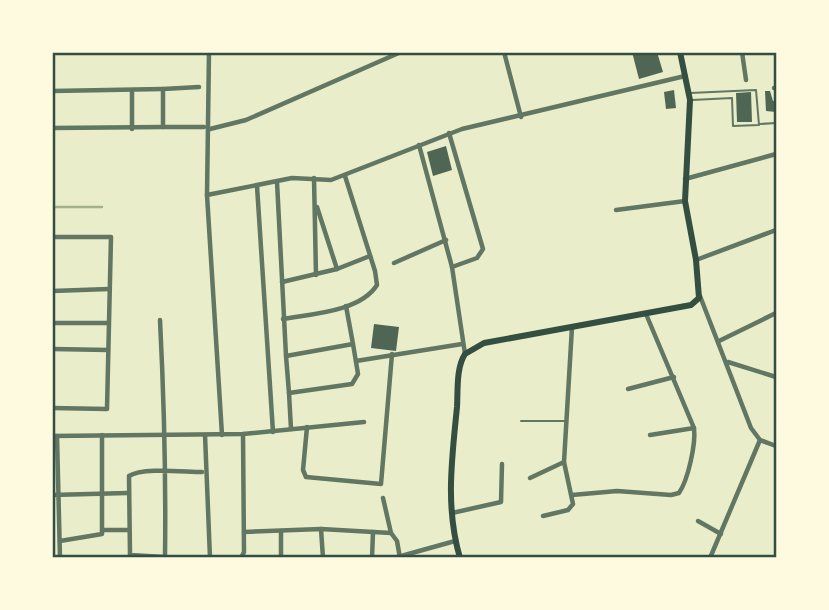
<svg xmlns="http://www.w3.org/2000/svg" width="829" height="610" font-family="'DM Sans',sans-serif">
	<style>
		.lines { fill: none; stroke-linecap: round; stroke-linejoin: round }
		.stream { stroke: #a3b18a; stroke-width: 2.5 }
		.building { fill: #4f6655 }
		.service { stroke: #617663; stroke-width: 2 }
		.minor { stroke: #617663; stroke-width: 4.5 }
		.secondary { stroke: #344e41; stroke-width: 6 }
		.neatline { fill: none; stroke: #344e41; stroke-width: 2.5 }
	</style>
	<rect width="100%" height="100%" fill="#e9edc9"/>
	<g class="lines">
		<path class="stream" d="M52,207H102"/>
	</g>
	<g class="building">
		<path d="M632,52H657L663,72L639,79Z"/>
		<path d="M674,90L676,108L666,109L664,92Z"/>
		<path d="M765,91H770L773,101H776V112L766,111Z"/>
		<path d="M751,92L752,122H737L736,93Z"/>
		<path d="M446,146L452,170L433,176L427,152Z"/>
		<path d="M374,324L399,327L396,351L371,348Z"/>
	</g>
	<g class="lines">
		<g class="service">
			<path d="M690,93L756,90L759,125L733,126L732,98L692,100"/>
			<path d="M760,124L776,123"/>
			<path d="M521,421H565"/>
		</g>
		<g class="minor">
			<path d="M209,52L207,195L222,435"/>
			<path d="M504,52L521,117"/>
			<path d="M742,52L746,80"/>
			<path d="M199,87L163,89V127H204"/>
			<path d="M774,88H776"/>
			<path d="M52,91L163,89"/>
			<path d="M132,92V129"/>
			<path d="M52,128L163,127"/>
			<path d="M210,129L246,120L401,52"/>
			<path d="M449,133L483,249L477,258L452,267"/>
			<path d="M419,145L452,267L465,354"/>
			<path d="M314,178L316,275"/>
			<path d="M685,179L776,154"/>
			<path d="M277,182L286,356L353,344L358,374L352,384L289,393L291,429"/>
			<path d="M257,186L273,432"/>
			<path d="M207,195L292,178L331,180L462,129L685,76"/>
			<path d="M317,207L337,269"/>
			<path d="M616,210L685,201"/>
			<path d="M52,237H111L107,409L52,408"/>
			<path d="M696,260L776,230"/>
			<path d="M394,263L446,240"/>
			<path d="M282,282L337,269L370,256"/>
			<path d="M52,291L109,289"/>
			<path d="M700,296L751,428L760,440L776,446"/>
			<path d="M346,306L353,344"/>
			<path d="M283,319C310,314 360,312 377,285L375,271L345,176"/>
			<path d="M160,320C164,399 166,478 165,557L130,555L129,476C143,467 184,472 202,472"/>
			<path d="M52,323H108"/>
			<path d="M719,341L776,313"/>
			<path d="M52,349L108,350"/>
			<path d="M286,356L289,393"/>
			<path d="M356,361L462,344"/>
			<path d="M728,362L776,377"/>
			<path d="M628,389L674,377"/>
			<path d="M307,427L303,470L306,477L381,484L392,354"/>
			<path d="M205,435L210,558"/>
			<path d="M650,435L694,428"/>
			<path d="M52,436L243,434L364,422"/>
			<path d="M57,436L60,558"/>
			<path d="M530,478L564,462"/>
			<path d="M52,495L127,493"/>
			<path d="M572,495L617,491L671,495L679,493C688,480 696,444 694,428L646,314"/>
			<path d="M383,498L391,533"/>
			<path d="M452,513L501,502L502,464"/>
			<path d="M543,516L568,510L573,504L564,462L572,327"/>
			<path d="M698,521L721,534"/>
			<path d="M321,529L323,558"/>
			<path d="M102,530H128"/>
			<path d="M281,531V558"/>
			<path d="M244,532L321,529L391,533L397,541L400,558"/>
			<path d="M60,541L102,534V435"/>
			<path d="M241,558L244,552L243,434"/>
			<path d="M372,558L373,532"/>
			<path d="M394,558L455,541"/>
			<path d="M710,558L760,440"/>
		</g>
		<path class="secondary" d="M460,558C445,507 452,458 457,407C458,390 456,368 465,354L484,343L691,305L699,298L696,260L685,201L690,100L680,52"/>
	</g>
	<rect width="829" height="610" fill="none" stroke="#fefae0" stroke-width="108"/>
	<rect x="54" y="54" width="721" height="502" class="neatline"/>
</svg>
